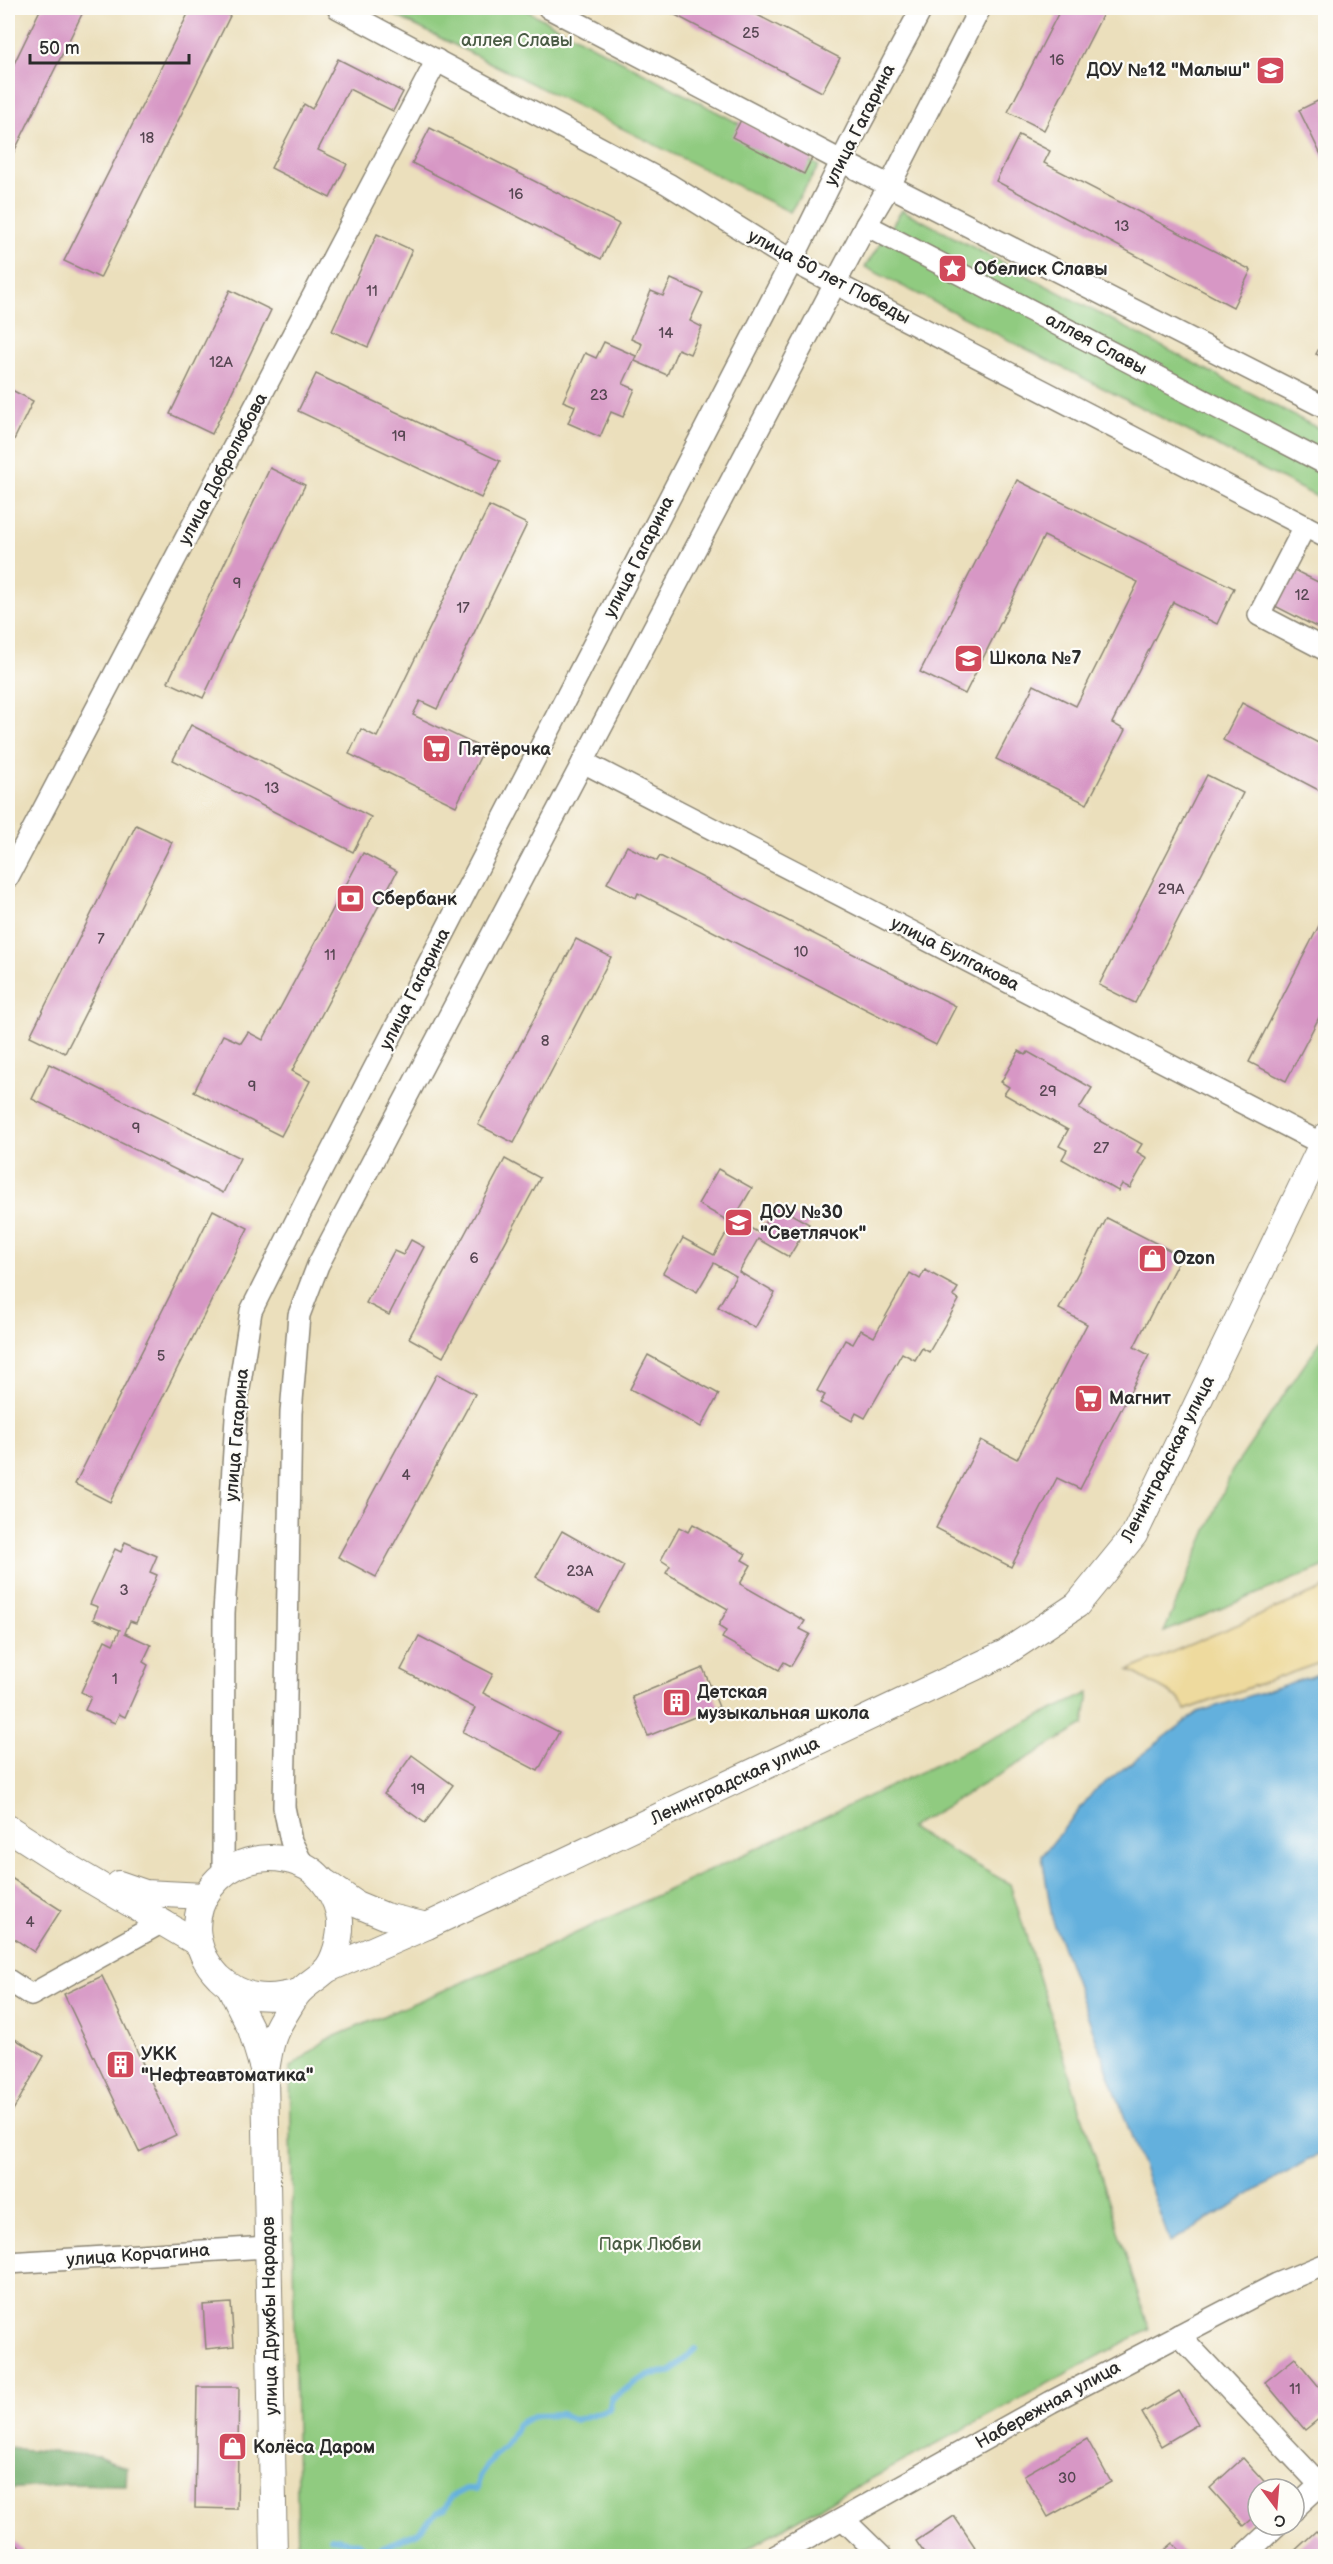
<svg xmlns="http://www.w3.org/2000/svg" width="1333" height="2564" font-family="'Balsamiq Sans',sans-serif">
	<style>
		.green { fill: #90cb80; stroke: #5e7b56; stroke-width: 1.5 }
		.forest { fill: #74af6e; stroke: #506d4c; stroke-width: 1.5 }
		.sand { fill: #eeda9e; stroke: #8c8264; stroke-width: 1.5 }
		.water { fill: #64b0dd; stroke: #486e84; stroke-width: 1.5 }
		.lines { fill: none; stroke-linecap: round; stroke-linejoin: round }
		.stream { stroke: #64b0dd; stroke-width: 6 }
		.building { fill: #d797c5 }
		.minor-casing { stroke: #8b8574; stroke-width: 24 }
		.major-casing { stroke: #8b8574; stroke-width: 28 }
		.minor { stroke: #fff; stroke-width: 21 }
		.major { stroke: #fff; stroke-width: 26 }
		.labels { text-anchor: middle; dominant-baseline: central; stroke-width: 4.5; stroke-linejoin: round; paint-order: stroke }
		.number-label { font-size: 15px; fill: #564652 }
		.park-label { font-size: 18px; fill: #495b44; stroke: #fdfcf7 }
		.poi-label { font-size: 18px; font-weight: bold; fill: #2b2b2b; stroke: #fdfcf7; text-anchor: start }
		.street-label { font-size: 18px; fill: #2b2b2b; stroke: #fdfcf7 }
	</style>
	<rect width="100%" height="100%" fill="#fdfcf7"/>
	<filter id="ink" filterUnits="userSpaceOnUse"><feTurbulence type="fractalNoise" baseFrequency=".0167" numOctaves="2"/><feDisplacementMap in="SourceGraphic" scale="12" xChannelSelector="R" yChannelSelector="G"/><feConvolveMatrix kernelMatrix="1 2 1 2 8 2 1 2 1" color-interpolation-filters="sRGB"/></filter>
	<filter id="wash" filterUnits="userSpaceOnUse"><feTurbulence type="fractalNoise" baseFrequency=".008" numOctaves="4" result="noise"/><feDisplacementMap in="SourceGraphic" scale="24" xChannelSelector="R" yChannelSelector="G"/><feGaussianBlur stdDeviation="1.35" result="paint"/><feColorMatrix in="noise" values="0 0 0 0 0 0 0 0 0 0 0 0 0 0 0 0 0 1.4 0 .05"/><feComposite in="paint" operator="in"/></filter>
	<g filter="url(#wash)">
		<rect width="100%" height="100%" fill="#ebdfbc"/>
		<g class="green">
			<path d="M380,8H522L819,166L790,212Z"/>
			<path d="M902,210L1325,432V501L865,267Z"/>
			<path d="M1322,1339L1326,1340L1325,1566L1164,1632L1232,1471Z"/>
			<path d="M1089,1693L1084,1725L909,1828L1010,1884L1149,2329L819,2507L735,2556H298L290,2068L326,2040L542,1949Z"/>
		</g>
		<path class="forest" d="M8,2448L98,2456L127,2468L126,2485L67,2484L8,2489Z"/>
		<path class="sand" d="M1325,1588V1661L1185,1710L1179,1698L1129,1670Z"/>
		<path class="water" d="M1325,1672V2150L1170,2242L1052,1918L1042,1856L1094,1791L1198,1712Z"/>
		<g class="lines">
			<path class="stream" d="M331,2538L358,2543L366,2551H374L418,2532L438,2512L445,2509L451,2497L466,2489H477L479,2477L493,2457L505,2447L518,2424L536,2415L561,2414L575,2420L609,2409L612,2399L636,2382L651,2374L670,2372L695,2349"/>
		</g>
		<g id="blocks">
			<g class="building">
				<path d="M41,8H85L8,164V76Z"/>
				<path d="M191,8H213L230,16L100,278L64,261Z"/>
				<path d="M662,8H744L840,58L822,92Z"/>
				<path d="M1061,8H1106L1044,130L1008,112Z"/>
				<path d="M338,59L403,92L393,111L349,89L318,150L347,164L330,198L271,168L304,104L312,109Z"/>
				<path d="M1326,97V165L1299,110Z"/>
				<path d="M741,120L812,158L804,174L732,137Z"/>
				<path d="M430,128L619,224L601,259L412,163Z"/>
				<path d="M1019,135L1050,151L1044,163L1251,270L1233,307L996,181Z"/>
				<path d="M377,234L412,250L368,347L332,331Z"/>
				<path d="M671,279L703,293L690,321L702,327L690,354L678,349L667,375L635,361L642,344L631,339L651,291L663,296Z"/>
				<path d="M230,290L271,310L212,434L170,414Z"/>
				<path d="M1326,336V358L1316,354Z"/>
				<path d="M604,342L636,356L623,384L635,389L623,417L611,412L600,437L568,423L575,406L563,401L585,353L596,358Z"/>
				<path d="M316,374L500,461L481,498L298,411Z"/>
				<path d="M8,388L33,401L8,452Z"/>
				<path d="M270,468L305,485L203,698L168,682Z"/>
				<path d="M1017,480L1234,588L1217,624L1173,602L1112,723L1125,730L1087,804L996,759L1034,685L1076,706L1138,582L1044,536L965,694L920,672Z"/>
				<path d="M489,506L527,524L437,709L420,701L413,715L484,749L456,806L349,754L361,729L377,737Z"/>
				<path d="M1292,569L1326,586V632L1273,605Z"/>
				<path d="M1242,703L1326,747V794L1223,740Z"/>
				<path d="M191,725L371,817L353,852L173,760Z"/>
				<path d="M1207,775L1243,793L1135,1003L1099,985Z"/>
				<path d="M136,825L172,842L65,1053L30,1036Z"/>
				<path d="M627,846L657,861L660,856L956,1006L936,1045L638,893L636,898L607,883Z"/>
				<path d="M363,853L397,871L292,1071L310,1081L281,1136L194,1092L223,1035L241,1043L248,1032L263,1040Z"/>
				<path d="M1326,912V1004L1286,1081L1249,1062Z"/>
				<path d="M576,939L611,957L514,1143L478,1125Z"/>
				<path d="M1019,1051L1026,1055L1028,1052L1092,1088L1079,1109L1142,1144L1137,1152L1147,1158L1130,1188L1122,1184L1118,1191L1062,1159L1067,1150L1059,1146L1068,1130L1004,1094L1009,1087L1001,1082Z"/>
				<path d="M49,1064L240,1158L223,1193L32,1099Z"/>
				<path d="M505,1159L540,1178L443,1357L409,1338Z"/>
				<path d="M718,1169L752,1188L734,1219L759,1233L775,1205L809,1224L789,1257L758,1239L739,1272L775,1293L755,1328L718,1307L736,1276L714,1263L697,1292L663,1273L683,1238L714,1255L732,1223L698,1204Z"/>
				<path d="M213,1210L248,1228L110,1502L75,1484Z"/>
				<path d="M1107,1218L1181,1256L1134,1347L1149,1355L1080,1489L1057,1478L1011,1567L936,1528L981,1440L1017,1459L1087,1324L1059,1309Z"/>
				<path d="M411,1240L424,1247L389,1315L366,1303L394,1251L403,1255Z"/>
				<path d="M925,1270L958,1288L953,1296L959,1300L929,1352L922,1348L915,1360L902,1353L865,1418L856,1413L852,1421L820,1403L825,1395L817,1391L845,1340L853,1344L861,1330L874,1337L910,1273L920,1279Z"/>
				<path d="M648,1355L719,1394L701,1427L630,1389Z"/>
				<path d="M437,1374L475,1394L376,1577L338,1557Z"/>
				<path d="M693,1524L746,1554L742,1560L751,1565L740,1584L805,1621L800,1629L810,1634L791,1666L784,1662L779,1670L722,1638L726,1631L718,1626L728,1609L666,1573L670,1566L661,1560L679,1527L688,1532Z"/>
				<path d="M562,1531L624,1566L599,1612L536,1577Z"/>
				<path d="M125,1542L157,1556L150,1572L157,1575L136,1623L130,1621L125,1633L151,1645L143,1662L148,1665L125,1717L119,1714L115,1723L85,1710L91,1697L81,1692L105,1640L113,1644L120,1630L93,1619L98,1607L90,1604L115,1549L121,1552Z"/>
				<path d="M419,1636L493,1674L483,1693L559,1732L538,1771L463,1732L475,1708L401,1670Z"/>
				<path d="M703,1668L719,1707L648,1736L632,1697Z"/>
				<path d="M412,1755L453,1785L425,1823L384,1794Z"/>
				<path d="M8,1876L61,1910L34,1952L8,1934Z"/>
				<path d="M102,1976L176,2135L139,2152L64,1994Z"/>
				<path d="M8,2035L44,2056L8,2119Z"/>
				<path d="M231,2303L234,2346L206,2349L203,2305Z"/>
				<path d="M1295,2358L1326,2395V2413L1305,2430L1265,2382Z"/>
				<path d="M197,2387H239L237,2509L195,2508Z"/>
				<path d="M1179,2391L1198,2424L1161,2446L1142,2413Z"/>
				<path d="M1087,2439L1111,2482L1048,2517L1024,2475Z"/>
				<path d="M1243,2458L1271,2489H1258V2514L1244,2526L1210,2488Z"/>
				<path d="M954,2516L975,2547L962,2556H926L916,2541Z"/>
				<path d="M1316,2531L1326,2541V2556H1289Z"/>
				<path d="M8,2534L27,2556H8Z"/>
				<path d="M1173,2543L1185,2556H1158Z"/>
			</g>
		</g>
	</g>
	<g filter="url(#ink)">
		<use href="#blocks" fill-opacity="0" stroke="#8b8574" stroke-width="1.5"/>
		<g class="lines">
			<defs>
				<g id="minor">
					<path d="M338,8L668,184L792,261L1326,537"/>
					<path d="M549,8L841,161L1326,408"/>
					<path d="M866,225L1326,464"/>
					<path d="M1305,526L1259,615L1326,650"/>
					<path d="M583,762L1326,1146"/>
					<path d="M8,877L437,60"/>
					<path d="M303,1865L291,1841L284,1807L291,1413L299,1315L318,1265L866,225L890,185L980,8"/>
					<path d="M223,1873L224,1613L237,1402L251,1311L316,1181L792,261L860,124L922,8"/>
					<path d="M8,1980L31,1995L164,1921"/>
					<path d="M8,2263L268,2247"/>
					<path d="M1179,2335L1326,2491"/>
					<path d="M1294,2509L1320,2485"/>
					<path d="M843,2519L881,2556"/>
					<path d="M776,2556L1051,2402L1277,2284L1326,2264"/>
					<path d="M1244,2556L1277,2525"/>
				</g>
				<g id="major">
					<path d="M8,1828L70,1868L199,1944"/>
					<path d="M326,1883L356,1904L385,1916L427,1926"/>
					<path d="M119,1884L145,1893L204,1896"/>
					<path d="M326,1970L427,1926L1005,1653L1077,1605L1134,1535L1326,1136"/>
					<path d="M230,1987L251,2029L264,2072"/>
					<path d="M274,2556L265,2075C268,2062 269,2047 274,2035C279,2022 289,2008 296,1996C303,1986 315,1980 324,1972C335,1961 341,1937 340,1921C338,1899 322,1872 300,1864C226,1835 162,1919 219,1977C242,1999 268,2001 298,1992"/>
				</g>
			</defs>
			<use href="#minor" class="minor-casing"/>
			<use href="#major" class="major-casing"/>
			<use href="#minor" class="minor"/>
			<use href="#major" class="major"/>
		</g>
	</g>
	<defs>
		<symbol id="school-square" viewBox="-11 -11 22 22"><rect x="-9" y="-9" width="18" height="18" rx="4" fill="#d1495b" stroke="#fdfcf7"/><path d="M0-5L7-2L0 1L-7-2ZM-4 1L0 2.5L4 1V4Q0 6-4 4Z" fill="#fff"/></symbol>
		<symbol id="sight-square" viewBox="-11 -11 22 22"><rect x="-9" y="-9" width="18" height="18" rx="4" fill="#d1495b" stroke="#fdfcf7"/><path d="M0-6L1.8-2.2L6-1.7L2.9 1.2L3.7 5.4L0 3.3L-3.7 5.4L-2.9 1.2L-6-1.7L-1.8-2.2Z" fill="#fff"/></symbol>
		<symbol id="supermarket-square" viewBox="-11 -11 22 22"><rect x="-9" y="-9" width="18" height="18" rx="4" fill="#d1495b" stroke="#fdfcf7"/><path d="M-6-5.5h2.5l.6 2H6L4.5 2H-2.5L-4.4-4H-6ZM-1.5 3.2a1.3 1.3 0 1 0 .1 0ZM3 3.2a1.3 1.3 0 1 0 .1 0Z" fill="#fff"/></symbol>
		<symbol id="bank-square" viewBox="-11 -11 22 22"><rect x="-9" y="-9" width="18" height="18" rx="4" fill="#d1495b" stroke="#fdfcf7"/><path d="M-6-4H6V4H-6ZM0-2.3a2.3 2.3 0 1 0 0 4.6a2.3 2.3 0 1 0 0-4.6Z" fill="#fff"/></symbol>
		<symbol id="shop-square" viewBox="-11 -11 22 22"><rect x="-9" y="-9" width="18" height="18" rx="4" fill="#d1495b" stroke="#fdfcf7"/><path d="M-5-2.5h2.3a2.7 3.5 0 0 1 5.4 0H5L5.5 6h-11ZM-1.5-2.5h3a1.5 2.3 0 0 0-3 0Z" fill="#fff"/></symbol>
		<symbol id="building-square" viewBox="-11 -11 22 22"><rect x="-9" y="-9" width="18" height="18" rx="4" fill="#d1495b" stroke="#fdfcf7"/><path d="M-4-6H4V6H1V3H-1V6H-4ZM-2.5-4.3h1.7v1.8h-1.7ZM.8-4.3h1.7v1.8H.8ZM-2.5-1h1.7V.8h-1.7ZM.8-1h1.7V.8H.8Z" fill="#fff"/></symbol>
	</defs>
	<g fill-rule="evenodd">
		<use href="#school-square" x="1254" y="54" width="33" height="33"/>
		<use href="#sight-square" x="936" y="252" width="33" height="33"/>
		<use href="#school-square" x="952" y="642" width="33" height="33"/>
		<use href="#supermarket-square" x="420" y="732" width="33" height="33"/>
		<use href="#bank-square" x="334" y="882" width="33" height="33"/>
		<use href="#school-square" x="722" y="1206" width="33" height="33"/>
		<use href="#shop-square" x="1136" y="1242" width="33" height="33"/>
		<use href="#supermarket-square" x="1072" y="1382" width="33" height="33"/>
		<use href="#building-square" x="660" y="1686" width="33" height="33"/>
		<use href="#building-square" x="104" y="2048" width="33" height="33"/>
		<use href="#shop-square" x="216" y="2430" width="33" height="33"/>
	</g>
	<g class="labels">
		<g class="number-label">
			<text x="751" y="33">25</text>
			<text x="1057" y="60">16</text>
			<text x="147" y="138">18</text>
			<text x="516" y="194">16</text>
			<text x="1122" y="226">13</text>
			<text x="372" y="291">11</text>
			<text x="666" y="333">14</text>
			<text x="221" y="362">12А</text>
			<text x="599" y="395">23</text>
			<text x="399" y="436">19</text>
			<text x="237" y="583">9</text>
			<text x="1302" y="595">12</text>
			<text x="463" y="608">17</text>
			<text x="272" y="788">13</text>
			<text x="1171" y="889">29А</text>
			<text x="101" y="939">7</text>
			<text x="801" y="952">10</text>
			<text x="330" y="955">11</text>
			<text x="545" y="1041">8</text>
			<text x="252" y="1086">9</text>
			<text x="1048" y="1091">29</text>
			<text x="136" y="1128">9</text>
			<text x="1101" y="1148">27</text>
			<text x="474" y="1258">6</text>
			<text x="161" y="1356">5</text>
			<text x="406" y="1475">4</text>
			<text x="580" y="1571">23А</text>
			<text x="124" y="1590">3</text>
			<text x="115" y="1679">1</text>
			<text x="418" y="1789">19</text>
			<text x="30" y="1922">4</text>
			<text x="1295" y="2389">11</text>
			<text x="1067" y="2478">30</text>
		</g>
		<g class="park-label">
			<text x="517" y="40">аллея Славы</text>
			<text x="650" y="2244">Парк Любви</text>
		</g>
		<g class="poi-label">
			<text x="1250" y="70" text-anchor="end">ДОУ №12 "Малыш"</text>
			<text x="974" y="269">Обелиск Славы</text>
			<text x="989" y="658">Школа №7</text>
			<text x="458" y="749">Пятёрочка</text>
			<text x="372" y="899">Сбербанк</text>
			<text x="760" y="1212">ДОУ №30<tspan x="760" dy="21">"Светлячок"</tspan></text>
			<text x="1173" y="1258">Ozon</text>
			<text x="1109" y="1398">Магнит</text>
			<text x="697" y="1692">Детская<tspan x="697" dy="21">музыкальная школа</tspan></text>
			<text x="141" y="2054">УКК<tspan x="141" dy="21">"Нефтеавтоматика"</tspan></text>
			<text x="253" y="2447">Колёса Даром</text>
		</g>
		<g class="street-label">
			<text transform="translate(860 125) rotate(-63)">улица Гагарина</text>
			<text transform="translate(829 277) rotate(28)">улица 50 лет Победы</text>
			<text transform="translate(1096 344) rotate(28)">аллея Славы</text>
			<text transform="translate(223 469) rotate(-62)">улица Добролюбова</text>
			<text transform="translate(639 557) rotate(-63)">улица Гагарина</text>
			<text transform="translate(955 954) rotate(27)">улица Булгакова</text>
			<text transform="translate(415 989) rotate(-63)">улица Гагарина</text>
			<text transform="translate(237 1435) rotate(-85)">улица Гагарина</text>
			<text transform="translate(1168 1459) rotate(-63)">Ленинградская улица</text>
			<text transform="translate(735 1781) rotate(-25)">Ленинградская улица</text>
			<text transform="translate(138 2255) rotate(-4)">улица Корчагина</text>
			<text transform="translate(270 2316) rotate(-91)">улица Дружбы Народов</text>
			<text transform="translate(1048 2405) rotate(-29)">Набережная улица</text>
		</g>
	</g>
	<rect width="1333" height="2564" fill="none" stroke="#fdfcf7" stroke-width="30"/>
	<g transform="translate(1276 2507) rotate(164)"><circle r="28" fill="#fdfcf7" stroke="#a9a8a5" stroke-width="1.5"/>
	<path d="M0-4.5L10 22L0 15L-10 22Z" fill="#d1495b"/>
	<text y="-9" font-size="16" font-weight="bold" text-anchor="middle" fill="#2b2b2b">С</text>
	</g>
	<path d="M30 54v9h159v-9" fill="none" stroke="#2b2b2b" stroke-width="3"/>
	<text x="39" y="54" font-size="18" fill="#2b2b2b" stroke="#fdfcf7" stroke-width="4.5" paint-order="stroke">50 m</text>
</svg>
